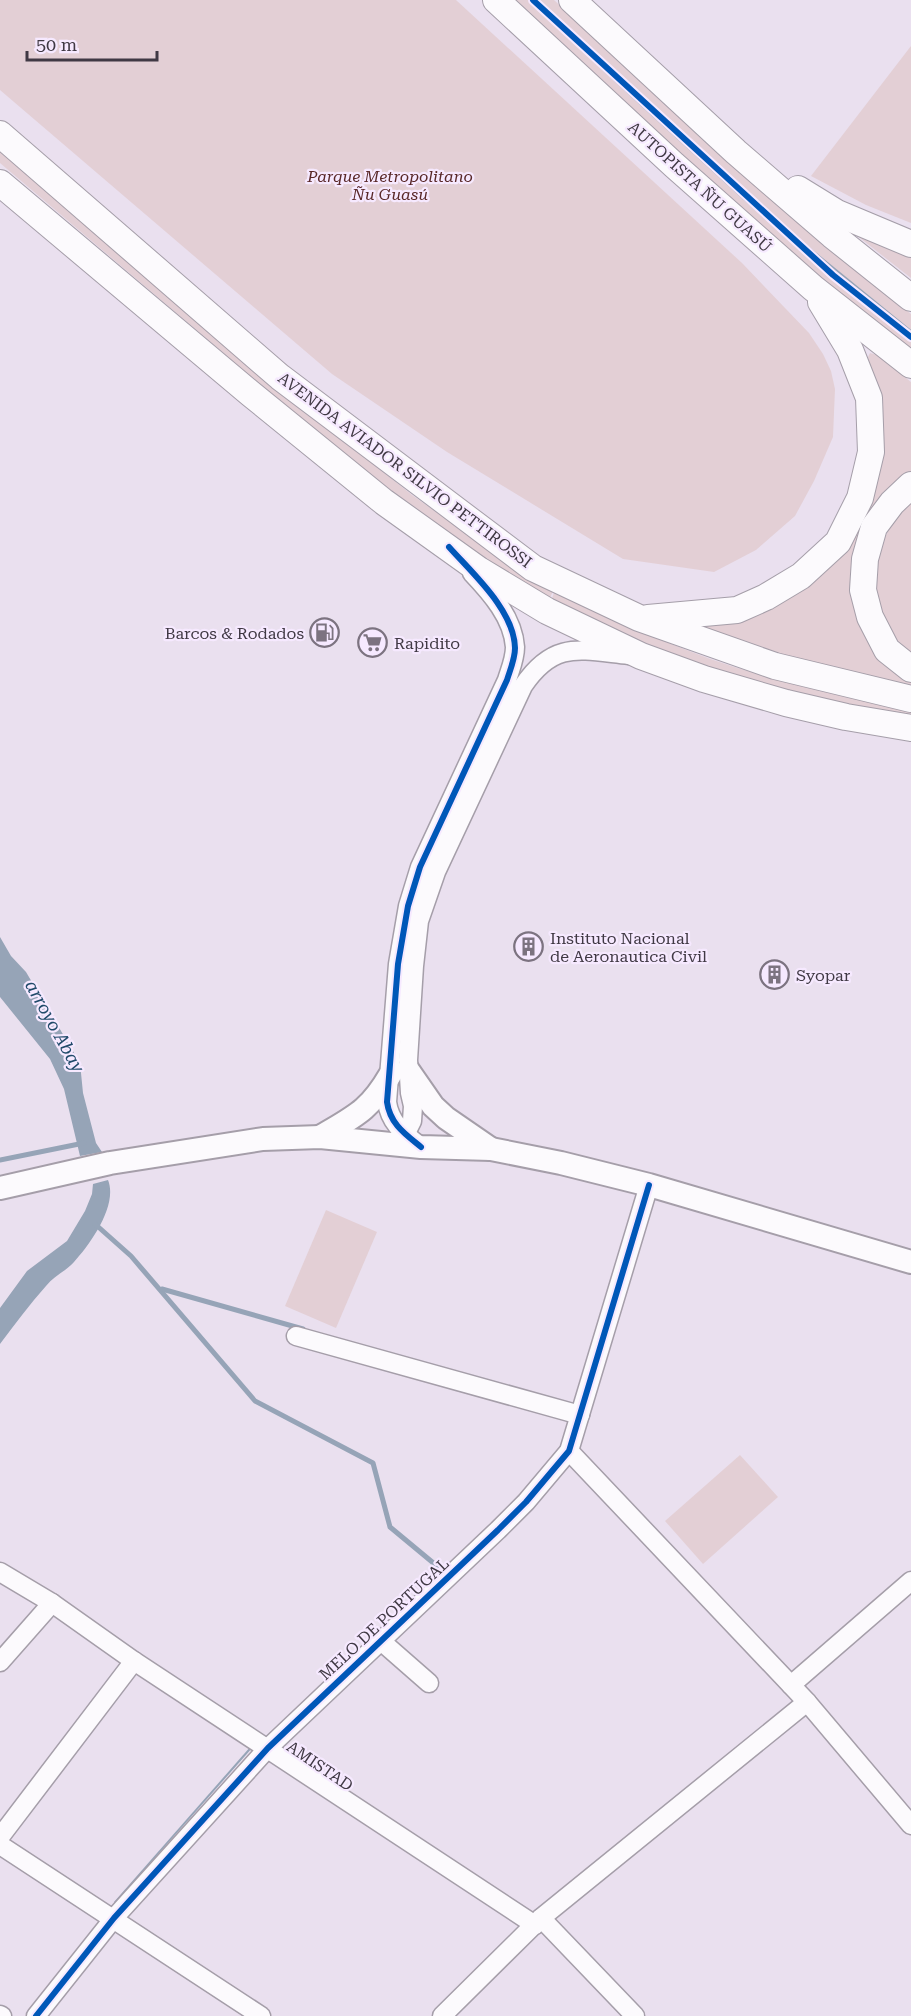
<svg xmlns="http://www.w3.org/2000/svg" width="911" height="2016" font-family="'Roboto Serif',serif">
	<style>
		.green { fill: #e3cfd5 }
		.water { fill: #96a4b7 }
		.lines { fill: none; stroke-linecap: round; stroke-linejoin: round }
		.stream { stroke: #96a4b7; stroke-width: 5 }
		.minor-casing { stroke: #a59ea9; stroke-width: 21 }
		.major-casing { stroke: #a59ea9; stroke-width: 26 }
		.highway-casing { stroke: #a59ea9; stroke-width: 28 }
		.minor { stroke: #fcfafd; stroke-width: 18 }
		.major { stroke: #fcfafd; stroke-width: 22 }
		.highway { stroke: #fcfafd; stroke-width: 26 }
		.cycleway-casing { stroke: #f6e9ff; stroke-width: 10 }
		.cycleway { stroke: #0057b8; stroke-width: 6 }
		.labels { text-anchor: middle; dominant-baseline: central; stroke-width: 4.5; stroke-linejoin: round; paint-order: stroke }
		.park-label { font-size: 16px; font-style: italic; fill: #592828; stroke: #f6e9ff }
		.street-label { font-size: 16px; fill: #403944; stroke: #f6e9ff }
		.poi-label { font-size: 16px; fill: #403944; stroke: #f6e9ff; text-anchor: start }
		.water-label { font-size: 18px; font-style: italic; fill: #204a6a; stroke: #f6e9ff }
	</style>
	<rect width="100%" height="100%" fill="#eae0ef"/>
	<g class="green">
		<path d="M0,0H456L742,263L809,333L823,354L831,371L835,389L833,437L814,481L795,516L756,550L714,572L623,559L447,452L332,374L0,90Z"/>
		<path d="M511,0H554L730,162L839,256L911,314V352L818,279Z"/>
		<path d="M911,46V223L866,205L811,176Z"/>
		<path d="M0,147L357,451L412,495L487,548L554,589L549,600L481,558L404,505L349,460L0,163Z"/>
		<path d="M853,233L911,253V278L860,238Z"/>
		<path d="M870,353L877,355L911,382V474L859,541L898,674L911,682V685L842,672L769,654L698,627L829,565L876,389L868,357Z"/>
		<path d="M911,502V653C861,618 867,540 911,502Z"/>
		<path d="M555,590C628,627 704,662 785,681C826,691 869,697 911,705V717L781,692L677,659L551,601Z"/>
		<path d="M326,1210L377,1232L336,1328L285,1306Z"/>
		<path d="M740,1455L778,1497L703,1564L665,1521Z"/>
	</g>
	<g class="water">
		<path d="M0,937L11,956L26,972L80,1063L83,1093L96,1143L102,1152L80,1156L64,1089L50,1059L0,997Z"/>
		<path d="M108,1180C118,1205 91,1243 74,1262C66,1271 54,1276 46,1286C30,1304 15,1324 0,1344V1308L27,1271L67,1241L85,1211L92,1194L93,1184Z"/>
		<path d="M251,1746L253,1747L115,1903L114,1902Z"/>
	</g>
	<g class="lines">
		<g class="stream">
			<path d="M531,0L637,99L744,197L911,333"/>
			<path d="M0,1160L84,1143"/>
			<path d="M95,1224L131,1256L255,1401L373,1463L390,1527L437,1566"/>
			<path d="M162,1289L303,1329"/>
		</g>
		<defs>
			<g id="minor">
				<path d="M395,1141L405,1135L412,1121L413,1106L410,1093L408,1060L414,966L419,921L436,872L523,686C554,640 580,650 629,655"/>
				<path d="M421,1147C405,1134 390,1124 387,1102L398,964L408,906L420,867L507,680C510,670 515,659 515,647C513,618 491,593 472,573"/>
				<path d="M296,1336L580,1415"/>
				<path d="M569,1451L807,1702L911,1825"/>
				<path d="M0,1572L52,1603L134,1661L535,1925"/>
				<path d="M381,1641L429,1683"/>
				<path d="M0,1662L52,1603"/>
				<path d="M791,1685L911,1581"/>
				<path d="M0,1837L134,1661"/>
				<path d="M0,1845L261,2016"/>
				<path d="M541,1918L635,2016"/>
				<path d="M0,2015L2,2016"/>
				<path d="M36,2016L114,1918L268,1748L498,1530L526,1502L569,1451L649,1185"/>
				<path d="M442,2016L541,1918L807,1702"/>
			</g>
			<g id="major">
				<path d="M408,1070L433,1106L446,1118L491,1149"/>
				<path d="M320,1137C355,1116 369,1111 390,1075"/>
				<path d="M0,1188L110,1163L263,1139L320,1137L421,1147L491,1149L561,1163L649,1185L911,1262"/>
			</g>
			<g id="highway">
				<path d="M496,0L674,165L813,288L911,365"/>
				<path d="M572,0L736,152L832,235L911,298"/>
				<path d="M0,134L280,377L533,568L639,618L775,666L911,699"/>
				<path d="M0,183L251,394L384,502L479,570L547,611L641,656L704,679L786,703L846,717L911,728"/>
				<path d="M798,189L837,213L911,244"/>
				<path d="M911,485L892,503L874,527L865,559L863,590L870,617L887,650L911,669"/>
				<path d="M648,618L737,610L766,597L801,576L838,542L860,498L871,452L869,398L850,350L821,302"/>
			</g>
		</defs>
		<use href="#minor" class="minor-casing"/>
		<use href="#major" class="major-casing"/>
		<use href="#highway" class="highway-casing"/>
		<use href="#minor" class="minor"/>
		<use href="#major" class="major"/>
		<use href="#highway" class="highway"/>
		<defs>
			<g id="cycleway">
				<path d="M533,0L833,275L911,337"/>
				<path d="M421,1147C405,1134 390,1124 387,1102L398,964L408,906L420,867L507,680C510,670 515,659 515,648C514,610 473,574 449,547"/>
				<path d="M36,2016L114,1918L268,1748L498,1530L526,1502L569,1451L649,1185"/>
			</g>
		</defs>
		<use href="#cycleway" class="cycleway-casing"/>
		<use href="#cycleway" class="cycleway"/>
	</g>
	<defs>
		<symbol id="fuel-ring" viewBox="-11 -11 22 22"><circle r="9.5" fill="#f6e9ff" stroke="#7c7380" stroke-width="1.5"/><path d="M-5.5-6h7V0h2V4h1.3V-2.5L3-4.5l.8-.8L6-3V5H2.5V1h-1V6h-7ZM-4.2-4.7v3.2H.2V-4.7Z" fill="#7c7380"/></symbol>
		<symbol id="supermarket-ring" viewBox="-11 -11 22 22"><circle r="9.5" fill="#f6e9ff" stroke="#7c7380" stroke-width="1.5"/><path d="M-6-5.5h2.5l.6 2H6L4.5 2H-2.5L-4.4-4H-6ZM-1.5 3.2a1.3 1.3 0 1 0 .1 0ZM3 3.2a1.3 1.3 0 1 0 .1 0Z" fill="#7c7380"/></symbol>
		<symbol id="building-ring" viewBox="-11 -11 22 22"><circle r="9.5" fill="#f6e9ff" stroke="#7c7380" stroke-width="1.5"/><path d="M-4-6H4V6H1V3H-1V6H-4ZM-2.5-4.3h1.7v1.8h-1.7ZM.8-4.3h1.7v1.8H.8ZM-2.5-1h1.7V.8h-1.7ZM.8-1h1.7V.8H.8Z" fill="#7c7380"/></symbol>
	</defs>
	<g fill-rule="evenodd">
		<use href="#fuel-ring" x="308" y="616" width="33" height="33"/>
		<use href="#supermarket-ring" x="356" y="626" width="33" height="33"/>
		<use href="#building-ring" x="512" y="930" width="33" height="33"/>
		<use href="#building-ring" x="758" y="958" width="33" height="33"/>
	</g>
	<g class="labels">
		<g class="park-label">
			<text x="390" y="176">Parque Metropolitano<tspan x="390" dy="18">Ñu Guasú</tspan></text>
		</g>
		<g class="street-label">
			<text transform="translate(700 187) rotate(42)">AUTOPISTA ÑU GUASÚ</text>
			<text transform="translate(405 470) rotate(37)">AVENIDA AVIADOR SILVIO PETTIROSSI</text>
			<text transform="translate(384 1619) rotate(-43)">MELO DE PORTUGAL</text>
			<text transform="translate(320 1766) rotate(34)">AMISTAD</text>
		</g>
		<g class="poi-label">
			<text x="304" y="633" text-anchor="end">Barcos &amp; Rodados</text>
			<text x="394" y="643">Rapidito</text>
			<text x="550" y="938">Instituto Nacional<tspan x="550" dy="18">de Aeronautica Civil</tspan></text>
			<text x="796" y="975">Syopar</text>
		</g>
		<g class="water-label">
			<text transform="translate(55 1026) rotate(61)">arroyo Abay</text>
		</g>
	</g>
	<path d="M27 51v9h130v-9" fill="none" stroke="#403944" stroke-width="3"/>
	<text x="36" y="51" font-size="18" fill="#403944" stroke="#f6e9ff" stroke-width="4.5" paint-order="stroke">50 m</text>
</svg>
